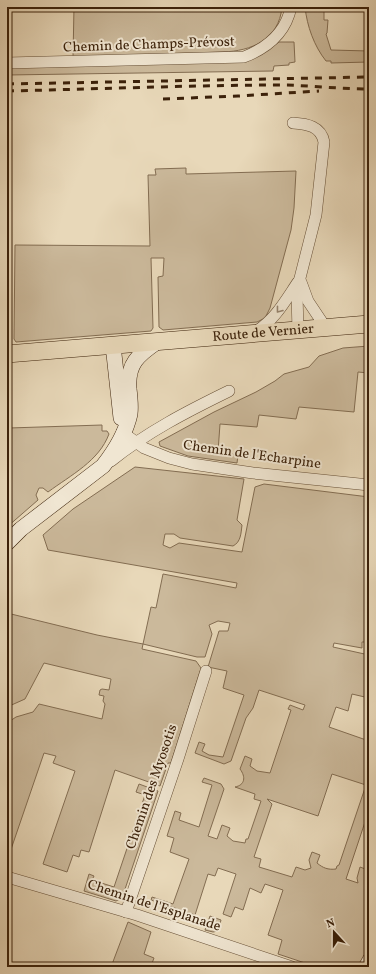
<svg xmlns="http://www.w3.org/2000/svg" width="376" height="974" font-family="Vollkorn,serif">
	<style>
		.green { fill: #cbb99b; stroke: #836d52; fill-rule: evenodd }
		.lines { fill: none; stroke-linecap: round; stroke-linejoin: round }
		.street-casing { stroke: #664f36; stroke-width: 12 }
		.secondary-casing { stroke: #3b210a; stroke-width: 16 }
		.primary-casing { stroke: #3b210a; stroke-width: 18 }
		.street { stroke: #f0e6d2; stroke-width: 11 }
		.secondary { stroke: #f0e6d2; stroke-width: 15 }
		.primary { stroke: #e8d8b9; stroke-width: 17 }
		.rail { stroke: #3b210a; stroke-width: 3; stroke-dasharray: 7 7; stroke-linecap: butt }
		.oneway { stroke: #96846e }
		.labels { text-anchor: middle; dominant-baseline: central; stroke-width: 4; stroke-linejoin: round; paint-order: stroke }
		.street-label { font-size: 14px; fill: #3b210a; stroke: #f0e6d2 }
	</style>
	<rect width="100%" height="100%" fill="#e8d8b9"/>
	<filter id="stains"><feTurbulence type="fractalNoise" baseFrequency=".005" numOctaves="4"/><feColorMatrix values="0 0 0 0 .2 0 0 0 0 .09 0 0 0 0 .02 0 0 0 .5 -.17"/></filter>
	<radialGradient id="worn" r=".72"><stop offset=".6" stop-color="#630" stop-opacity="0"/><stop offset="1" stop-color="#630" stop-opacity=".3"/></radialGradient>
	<g class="green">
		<path d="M74,7H282C279,40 251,51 223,52L73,57Z"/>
		<path d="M305,7H320V10L324,11V20H328L327,33L326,34L331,50L369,51V62L331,63V61H326C314,46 307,26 305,7Z"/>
		<path d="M279,42H294L295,62L289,63V65L274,66L273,71L7,75V67L259,55Z"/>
		<path d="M186,168V174L296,171L294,208L291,230L270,308L265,318L257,322L163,330L159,327L158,277L163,276L164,258H151L153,328L151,331L16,342L14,339L15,245L150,246L148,175H156L155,169Z"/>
		<path d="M369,346V373L358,372L354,412L299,407L296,419L259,415L257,427L220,424L218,452L238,455L237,463L188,456L160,446L159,442L214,412L256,392L275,381L284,374L309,367L319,356L343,348Z"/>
		<path d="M7,414L9,428L102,425V431H107L109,434C99,461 71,475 48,492L43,488H39L36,495L38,500L7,527Z"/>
		<path d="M135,467L244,479L237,520L242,525C241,533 241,542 233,546L180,538L174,534H165L163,545L170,548L179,543L242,552L255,487L264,484L369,497V642H362V648L334,643L333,647L369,655V698L352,694L348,711L336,707L329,727L369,741V810L346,879L358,883L357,878L360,867L368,870L365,879L369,882V947L357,967H317L278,954L282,940L268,935L283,890L265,884L261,893L250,888L243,910L235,907L231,917L223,914L236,874L218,868L215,876L208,874L195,915L151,900L152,897L173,904L189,859L170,852L174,838L167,836L175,811L181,813L179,820L199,827L212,785L202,782L204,778L221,784L224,789L208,836L217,839L222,825L230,828L227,836L233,841L245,843L246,839H248L261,801L254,799L255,794L235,787C245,785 246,777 240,769L245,756L252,759L250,766L257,771L270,773L291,710L288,709L290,705L303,710L305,705L259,690L253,708L246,718L231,761L224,764L195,753L199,742L205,744L202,751L209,755L223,757L244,695L223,688L227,671L208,667L219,631H228L230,623L218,621L209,625L212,634L205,657H197L143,644L142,649L196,661L201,668L171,763H168L160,786L115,770L89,852L81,850L79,857L73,855L67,872L43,864L75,771L53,763L56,756L44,753L7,861V760L11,749L7,747V723L16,717L33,712L39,704L102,719L105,704L103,701L104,696L99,695L100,690L102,689L109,690L111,679L44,663L25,699L7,707V613L97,635L143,644L151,607L156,608L163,574L236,588L237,583L48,550L43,535L73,509ZM332,774L366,785L339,865L337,866L336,869C328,870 323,868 317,863L320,855L312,852L309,860L311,868L305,870L296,867L292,877L259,867L261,859L254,857L272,804L267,799L318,816Z"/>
		<path d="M139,784L158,791L122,898L116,901L84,891L89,874L94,876L92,880L114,887L145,795L136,792Z"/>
		<path d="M210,916L221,920L218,931L213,932L205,930Z"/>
		<path d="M128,922L151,932L144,954L154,958L151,966L153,967H111Z"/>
	</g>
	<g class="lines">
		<defs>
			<g id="street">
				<path d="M7,63L244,57C267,48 286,32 291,7"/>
				<path d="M293,123C307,124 321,126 324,142L316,215L300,278L297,294L298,331"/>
				<path d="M301,282L308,301L326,328"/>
				<path d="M255,332C275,320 285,301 298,282"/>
				<path d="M122,432L144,448L169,458L192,464L253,473L369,485"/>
				<path d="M111,461C147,432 188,411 229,391"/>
				<path d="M7,877L137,915L292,967"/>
				<path d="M126,912L178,759L206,671"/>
				<path d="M364,967L369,958"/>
			</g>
			<g id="secondary">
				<path d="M113,345L121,418"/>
				<path d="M7,543L21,529L103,466C114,452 126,432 130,414C131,406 130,397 129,389C127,364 138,355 157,342"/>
			</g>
			<g id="primary">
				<path id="s1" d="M7,354L369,324"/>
			</g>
		</defs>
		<use href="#street" class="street-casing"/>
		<use href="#secondary" class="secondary-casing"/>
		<use href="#primary" class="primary-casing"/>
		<use href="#street" class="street"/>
		<use href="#secondary" class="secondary"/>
		<use href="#primary" class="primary"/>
		<g class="rail">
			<path d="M7,84L369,77"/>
			<path d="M7,91C100,89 194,85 287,85C314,86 342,89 369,89"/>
			<path d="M163,99L238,96L319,91"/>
		</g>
	</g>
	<defs><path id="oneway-chevron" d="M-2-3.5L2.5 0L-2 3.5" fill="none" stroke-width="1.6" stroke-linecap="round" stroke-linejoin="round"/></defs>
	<use class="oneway" href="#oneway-chevron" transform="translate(279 310) rotate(128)"/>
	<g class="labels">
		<g class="street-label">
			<text transform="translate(149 45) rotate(-2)">Chemin de Champs-Prévost</text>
			<text stroke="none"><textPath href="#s1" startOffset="257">Route de Vernier</textPath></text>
			<text transform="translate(252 455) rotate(8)">Chemin de l'Echarpine</text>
			<text transform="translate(152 787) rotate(-71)">Chemin des Myosotis</text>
			<text transform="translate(154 906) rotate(18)">Chemin de l'Esplanade</text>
		</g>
	</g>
	<rect width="376" height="974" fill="none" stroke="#e8d8b9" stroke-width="24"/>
	<rect x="8" y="8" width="360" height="958" fill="none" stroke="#3b210a" stroke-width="2"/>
	<rect x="12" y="12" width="352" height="950" fill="none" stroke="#3b210a"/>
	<g transform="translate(334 932) rotate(339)" stroke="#f0e6d2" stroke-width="3" paint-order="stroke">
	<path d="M0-3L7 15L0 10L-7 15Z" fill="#3b210a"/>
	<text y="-6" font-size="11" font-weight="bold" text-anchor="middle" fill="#3b210a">N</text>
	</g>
	<rect width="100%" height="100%" filter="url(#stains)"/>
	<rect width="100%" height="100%" fill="url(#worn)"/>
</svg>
